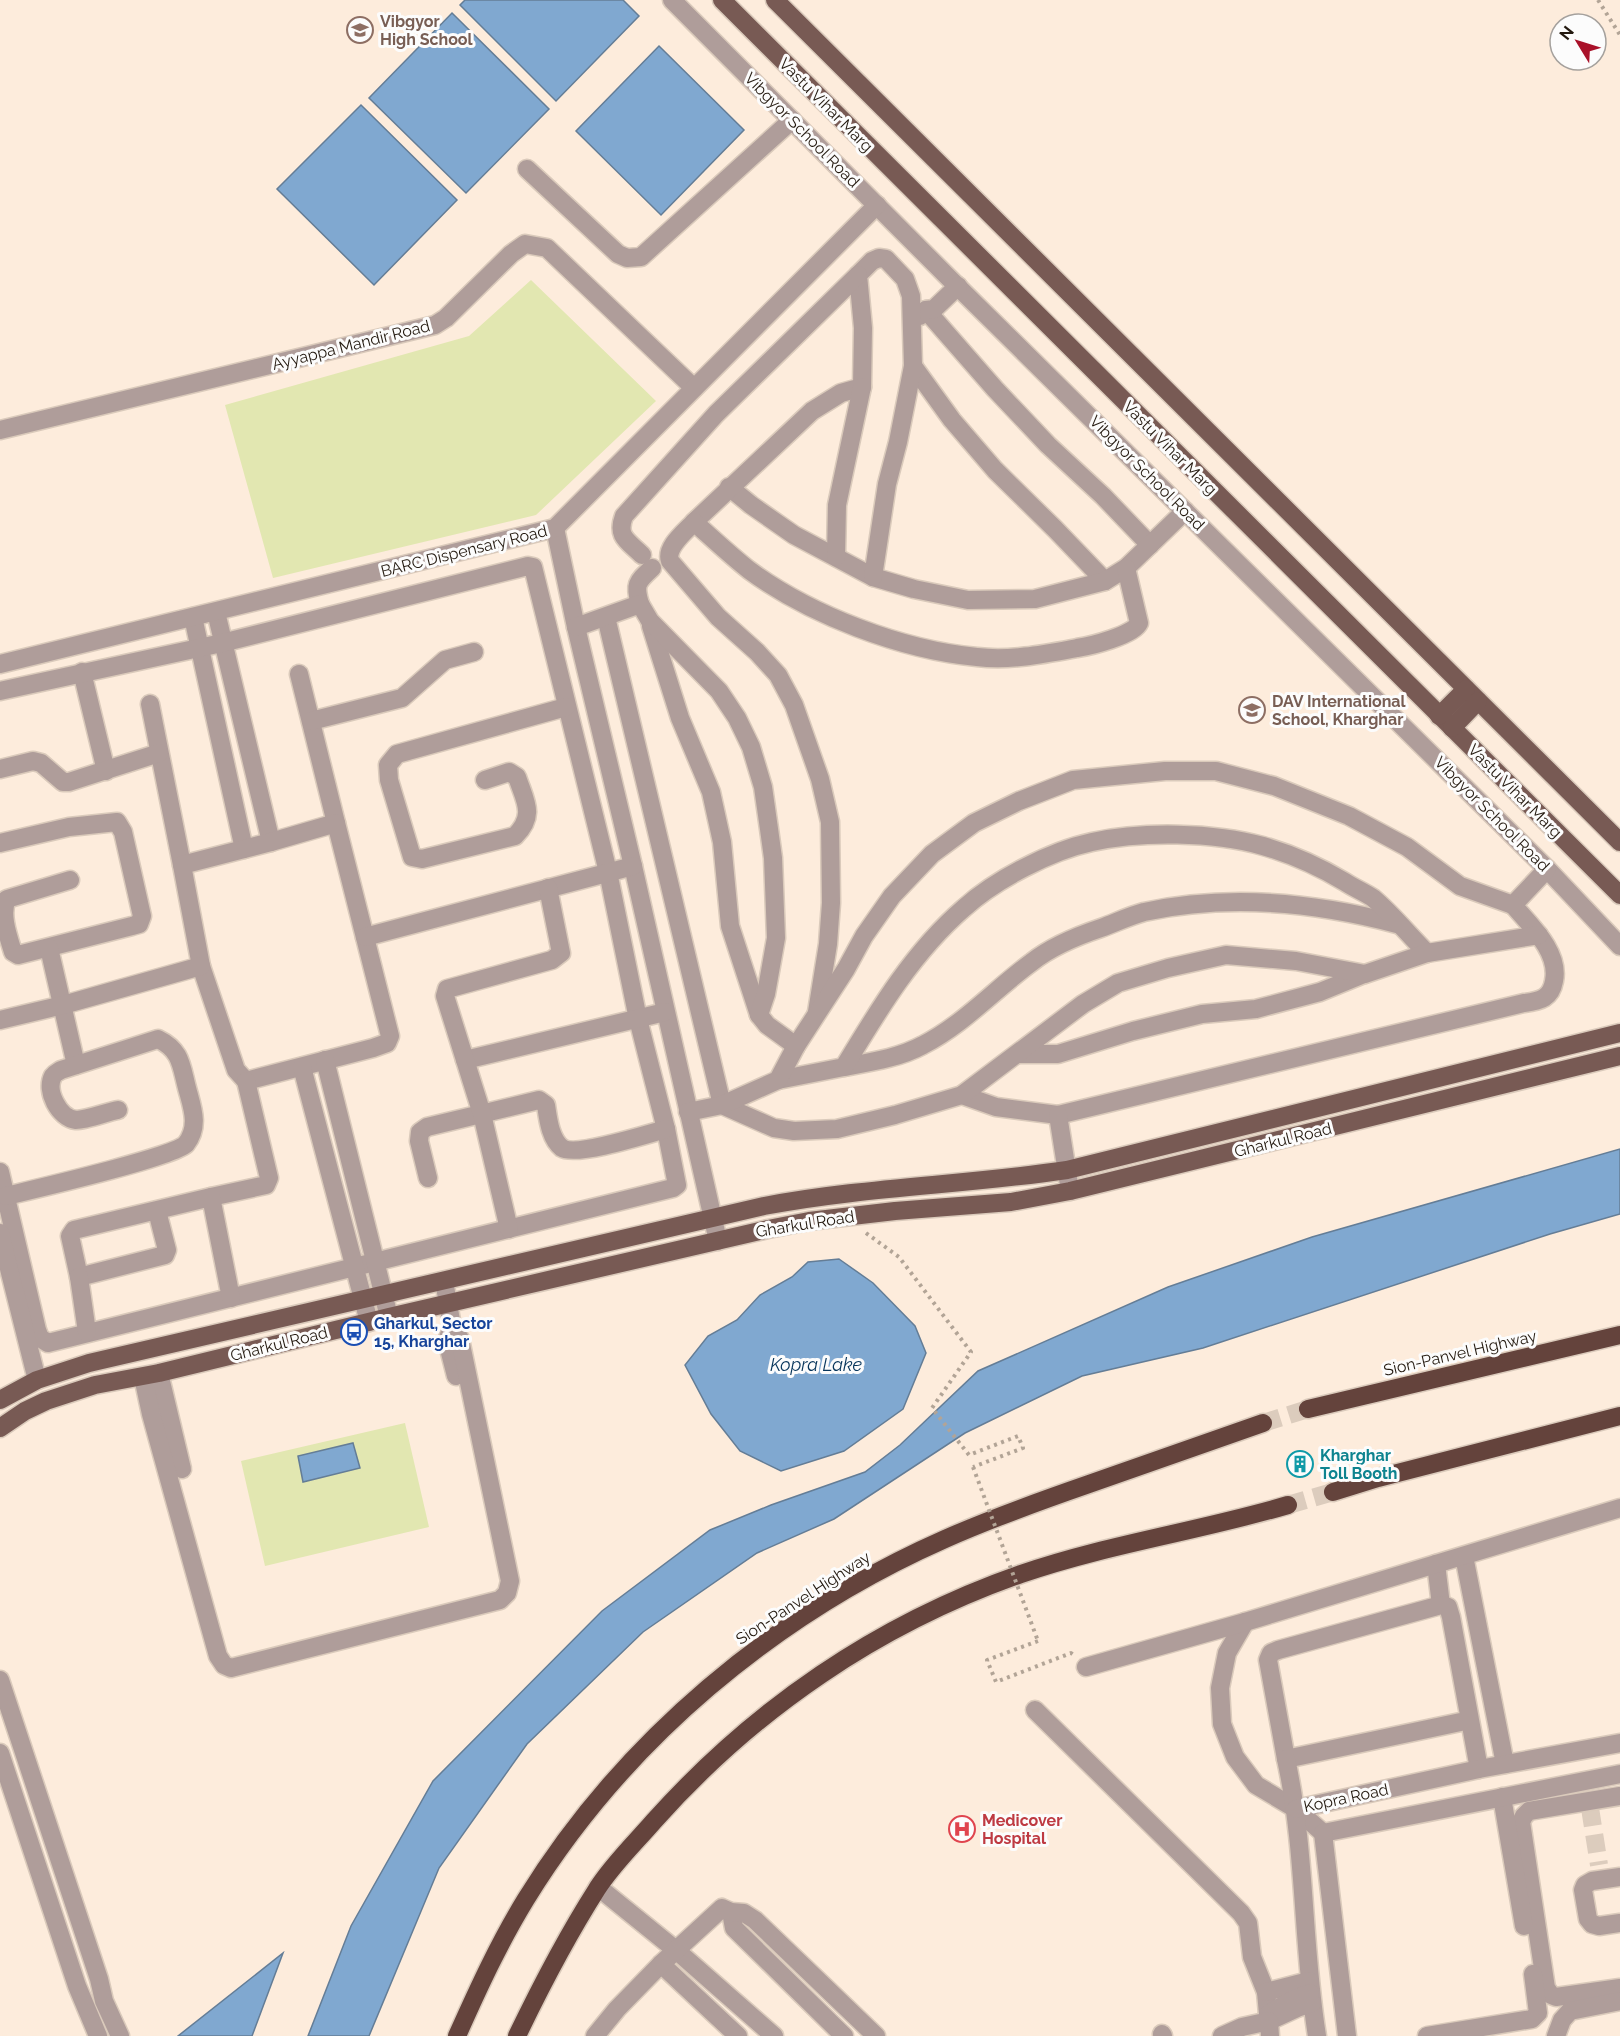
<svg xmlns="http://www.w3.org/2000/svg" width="1620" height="2036" font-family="Raleway,sans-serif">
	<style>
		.green { fill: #e2e7b1 }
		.water { fill: #80a8d0; stroke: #647d96; stroke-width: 1.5 }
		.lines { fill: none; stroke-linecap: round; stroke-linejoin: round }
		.minor-tunnel { stroke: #dcccbd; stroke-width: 18; stroke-dasharray: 18 9; stroke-linecap: butt }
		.highway-tunnel { stroke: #dcccbd; stroke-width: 18; stroke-dasharray: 18 9; stroke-linecap: butt }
		.minor-casing { stroke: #dacabb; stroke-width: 21 }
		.major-casing { stroke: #dacabb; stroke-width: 21 }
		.highway-casing { stroke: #dacabb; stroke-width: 21 }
		.path { stroke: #b2a496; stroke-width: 4; stroke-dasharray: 3 4.5; stroke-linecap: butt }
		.minor { stroke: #af9d9a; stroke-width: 18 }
		.major { stroke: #785a54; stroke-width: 18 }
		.highway { stroke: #64433c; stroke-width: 18 }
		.path-bridge { stroke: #b2a496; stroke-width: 4; stroke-dasharray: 3 4.5; stroke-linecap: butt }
		.labels { text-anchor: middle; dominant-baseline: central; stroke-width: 6; stroke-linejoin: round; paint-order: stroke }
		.education-label { font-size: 16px; font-weight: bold; fill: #785e54; stroke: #fcfcfc; text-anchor: start }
		.street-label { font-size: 16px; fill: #23190f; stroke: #fcfcfc }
		.transit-label { font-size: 16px; font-weight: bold; fill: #164399; stroke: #fcfcfc; text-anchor: start }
		.culture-label { font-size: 16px; font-weight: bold; fill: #0d838f; stroke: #fcfcfc; text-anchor: start }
		.health-label { font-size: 16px; font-weight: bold; fill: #be3a42; stroke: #fcfcfc; text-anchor: start }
		.water-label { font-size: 18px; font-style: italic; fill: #07355b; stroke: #fcfcfc }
	</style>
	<rect width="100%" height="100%" fill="#fdecdc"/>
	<g class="green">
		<path d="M531,280L656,401L536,515L273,578L225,405L469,336Z"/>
		<path d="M405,1423L429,1527L265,1566L241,1461Z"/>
	</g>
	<g class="water">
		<path d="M465,0H623L639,16L556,101L460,5Z"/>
		<path d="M452,13L549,109L466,193L369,98Z"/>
		<path d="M659,46L744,130L661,215L576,131Z"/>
		<path d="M361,105L457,200L374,285L277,189Z"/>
		<path d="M1620,1149V1214L1550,1234L1203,1348L1082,1376L965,1433L834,1519L757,1553L643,1632L527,1744L439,1868L369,2036H308L351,1926L433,1781L602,1611L710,1530L771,1505L865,1472L900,1445L978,1371L1168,1287L1312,1237Z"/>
		<path d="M839,1259L873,1283L915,1326L926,1353L903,1409L844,1451L781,1471L740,1451L711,1414L685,1365L708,1336L737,1320L760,1295L792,1277L808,1262Z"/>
		<path d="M353,1443L360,1468L303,1482L298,1456Z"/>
		<path d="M283,1953L252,2036H178Z"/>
	</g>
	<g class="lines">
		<path class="minor-tunnel" d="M1590,1808L1599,1865"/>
		<g class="highway-tunnel">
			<path d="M1263,1423L1308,1409"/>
			<path d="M1288,1505L1333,1492"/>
		</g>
		<defs>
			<g id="minor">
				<path d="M672,0L951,280L1547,869L1620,946"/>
				<path d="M527,169L618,254L627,258L641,257L792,120"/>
				<path d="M926,310L995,389L1048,445L1103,496L1150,545"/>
				<path d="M920,316L926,310L934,309L958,286"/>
				<path d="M913,366L952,420L995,470L1055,529L1105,581"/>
				<path d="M0,430L435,325L446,318L511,254L525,244L547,248L694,388"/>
				<path d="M729,487L751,505L794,535L873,577L914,589L968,600L1035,599L1105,581L1126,568L1185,511"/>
				<path d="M694,522L812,411L841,393L862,387L863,328L858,275L872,261L879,258L886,259L905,279L911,296L913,366L898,442L887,484L873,577"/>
				<path d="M555,528L576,627L633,866L718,1241"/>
				<path d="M642,555C628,541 616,537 624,516L716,414L858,275"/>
				<path d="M836,557L837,505L862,387"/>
				<path d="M640,604C634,584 637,582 652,568"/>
				<path d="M216,612L271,842"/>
				<path d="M193,617L244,849"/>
				<path d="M606,617L722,1105"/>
				<path d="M651,626L680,718L711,792L722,842L730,926L759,1015"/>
				<path d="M576,627L640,604L650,621L719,691L737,718L751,747L763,787L769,829L773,858L776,938L766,994L759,1015L767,1025L796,1046"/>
				<path d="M0,664L555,528L877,205"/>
				<path d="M82,672L106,771"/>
				<path d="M299,674L336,823"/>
				<path d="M0,691L222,643L528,566L533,567L608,872L638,1019L666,1129L677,1185L673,1188L48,1343L40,1338L37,1330L0,1172"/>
				<path d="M150,704L182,865"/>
				<path d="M311,721L402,698L445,660L474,652"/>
				<path d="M0,769L33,761L41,763L63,782H69L159,753"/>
				<path d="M485,780L509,772L517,777C525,801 536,815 515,836L422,859L412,857L389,780L388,765L397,754L566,707"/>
				<path d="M336,823L390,1036L387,1043L373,1048L246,1081L236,1070L201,966L182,865L271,842Z"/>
				<path d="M0,843L69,827L117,822L123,832L142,916L139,924L132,926L18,955L13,952C8,936 0,914 7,899L70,880"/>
				<path d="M365,937L633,866"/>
				<path d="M49,948L76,1065"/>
				<path d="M817,1012L828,944L831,903L830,822L820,779L794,705L778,675L757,652L718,617L670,561C665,547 685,532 694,522C712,538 730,555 749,570C810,615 902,650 977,657C1011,661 1045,654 1077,648C1091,646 1134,635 1139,623L1126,568"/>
				<path d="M0,1020L63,1005L201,966"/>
				<path d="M1018,1054H1058L1133,1031L1202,1014L1256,1009L1320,992L1364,974"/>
				<path d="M325,1060L389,1317"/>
				<path d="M465,1060L665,1012"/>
				<path d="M302,1067L369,1322"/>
				<path d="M844,1067C871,1062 899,1058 923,1045C964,1024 995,989 1032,962C1052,946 1077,936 1101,928C1115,923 1129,916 1144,912C1228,894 1314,902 1397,924"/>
				<path d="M778,1080L844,1067C879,1009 913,952 964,908C995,880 1050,851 1092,842C1142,831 1213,832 1263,846C1291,854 1320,867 1345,882C1354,888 1364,892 1373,898C1392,914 1409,935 1427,953"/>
				<path d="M962,1095L996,1107L1058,1115L1524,1003C1541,1001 1551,998 1554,981C1560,952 1530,925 1513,905L1547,869"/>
				<path d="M722,1105L774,1128L794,1131L837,1129L895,1115L962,1095L1083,1004L1118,983L1168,968L1226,955L1296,961L1365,974L1427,953L1539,935"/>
				<path d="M688,1112L722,1105L778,1080L796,1046L846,969L864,936L892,896L932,854L974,823L1019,801L1073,780L1165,771H1216L1274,786L1349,816L1407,847L1460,886L1513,905"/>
				<path d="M1058,1115L1070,1191"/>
				<path d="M428,1178L419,1141L420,1132L427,1127L539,1100L546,1105C548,1118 550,1139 562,1148C576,1157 648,1134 666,1129"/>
				<path d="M6,1196C31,1190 177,1156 186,1144C200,1126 192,1107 187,1088C181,1065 181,1050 158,1039L61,1070C58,1072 55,1073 53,1076C45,1091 59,1118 76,1120C87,1120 107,1112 118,1110"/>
				<path d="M211,1197L266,1185L269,1178L246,1081"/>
				<path d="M157,1211L167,1250L165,1255L79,1277L70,1236L74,1230L211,1197L231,1298"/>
				<path d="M509,1229L482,1114L445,996L447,989L552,960L561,953L548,888"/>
				<path d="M0,1233L37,1380"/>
				<path d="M79,1277L87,1332"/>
				<path d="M452,1326L447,1341L456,1376"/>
				<path d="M159,1373L182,1469"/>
				<path d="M143,1377L151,1414L218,1656L224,1665L231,1668L500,1600L507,1593L510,1581L462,1349L460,1339L452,1326L444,1281"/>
				<path d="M1464,1556L1505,1764"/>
				<path d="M1436,1564L1441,1605"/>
				<path d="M1245,1622L1227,1653L1220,1688L1222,1724L1235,1757L1256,1785L1296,1809L1323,1833"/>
				<path d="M1086,1667L1245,1622L1620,1508"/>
				<path d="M0,1680L99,1979L104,2001L120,2036"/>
				<path d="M1035,1710L1241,1913L1248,1923L1252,1957L1266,1992L1268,2014"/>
				<path d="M1470,1720L1286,1759L1268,1660L1271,1653L1278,1650L1441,1605L1448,1607L1451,1617L1479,1769"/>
				<path d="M0,1753L77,1986L98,2036"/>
				<path d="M1286,1759C1306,1850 1302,1944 1317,2036"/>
				<path d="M1620,1796L1529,1811L1524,1816L1521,1822L1546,1988L1551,1995L1556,1997L1620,1988"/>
				<path d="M1502,1797L1524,1926"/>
				<path d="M1296,1809L1479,1769L1620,1743"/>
				<path d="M1323,1833L1620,1774"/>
				<path d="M1323,1833L1347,2036"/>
				<path d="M1620,1877L1592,1881L1585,1885L1583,1890L1588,1919L1592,1924L1599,1926L1620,1923"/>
				<path d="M598,1887L677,1951L774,2036"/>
				<path d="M731,1912L734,1928L844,2036"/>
				<path d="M661,1964L738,2036"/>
				<path d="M1266,1992L1309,1981"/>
				<path d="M1310,1993L1294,1999L1268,2014L1269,2021L1297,2008L1312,2003"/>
				<path d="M1162,2034L1163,2036"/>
				<path d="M595,2036L617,2009L661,1964L722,1908L731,1912L744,1913L755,1920L876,2036"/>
				<path d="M1222,2036L1242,2027L1269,2021L1270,2036"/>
				<path d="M1427,2036L1532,2019L1538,2013L1533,1974"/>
				<path d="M1556,2036L1562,2020L1570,2011L1620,2001"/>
			</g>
			<g id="major">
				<path d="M722,0L1620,895"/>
				<path d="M775,0L1620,842"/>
				<path d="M1439,716L1466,689"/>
				<path d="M1452,728L1478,701"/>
				<path d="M0,1400L37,1380L89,1363L764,1206C864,1187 966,1185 1067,1170L1620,1033"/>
				<path d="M0,1428L25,1411L46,1401L95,1385L159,1373L389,1317L768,1229L809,1221L895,1211L1011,1202L1070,1191L1620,1056"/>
			</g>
			<g id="highway">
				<path d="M1308,1409L1620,1335"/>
				<path d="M1333,1492L1378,1478L1620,1416"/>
				<path d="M457,2036C478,1989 499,1943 526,1899C624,1740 775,1614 945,1539C992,1518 1040,1501 1089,1484C1147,1464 1205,1443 1263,1423"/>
				<path d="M517,2036C541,1986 567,1936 597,1889C612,1865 635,1843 654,1821C754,1709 878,1624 1021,1574C1108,1544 1200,1531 1288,1505"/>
			</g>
		</defs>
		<use href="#minor" class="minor-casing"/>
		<use href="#major" class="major-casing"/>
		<use href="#highway" class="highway-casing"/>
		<g class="path">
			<path d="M1598,0L1620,35"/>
			<path d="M866,1233L899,1257L971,1352L932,1408L969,1455L1018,1436L1023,1448L973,1467"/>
			<path d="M1038,1641L987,1660L996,1682L1071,1653L1075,1656"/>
		</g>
		<use href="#minor" class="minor"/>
		<use href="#major" class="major"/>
		<use href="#highway" class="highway"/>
		<path class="path-bridge" d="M973,1467L1038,1641"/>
	</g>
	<defs>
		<symbol id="school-ring" viewBox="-11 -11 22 22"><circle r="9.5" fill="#fcfcfc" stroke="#8d6e63" stroke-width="1.5"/><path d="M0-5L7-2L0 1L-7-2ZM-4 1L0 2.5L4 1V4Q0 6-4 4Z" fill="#8d6e63"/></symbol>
		<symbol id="bus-ring" viewBox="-11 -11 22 22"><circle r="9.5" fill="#fcfcfc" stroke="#1a4fb4" stroke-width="1.5"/><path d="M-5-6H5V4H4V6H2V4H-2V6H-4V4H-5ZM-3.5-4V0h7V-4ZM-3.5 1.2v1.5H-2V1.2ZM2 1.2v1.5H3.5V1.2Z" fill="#1a4fb4"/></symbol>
		<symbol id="building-ring" viewBox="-11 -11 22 22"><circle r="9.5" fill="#fcfcfc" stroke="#0f9aa8" stroke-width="1.5"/><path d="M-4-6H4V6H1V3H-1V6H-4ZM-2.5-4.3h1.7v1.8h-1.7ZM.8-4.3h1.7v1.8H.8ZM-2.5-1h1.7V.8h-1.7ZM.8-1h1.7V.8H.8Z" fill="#0f9aa8"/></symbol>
		<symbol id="hospital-ring" viewBox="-11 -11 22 22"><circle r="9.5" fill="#fcfcfc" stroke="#e0444e" stroke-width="1.5"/><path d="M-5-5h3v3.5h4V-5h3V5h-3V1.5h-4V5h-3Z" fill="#e0444e"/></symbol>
	</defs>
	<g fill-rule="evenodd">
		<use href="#school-ring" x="345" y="15" width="30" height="30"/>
		<use href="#school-ring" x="1237" y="695" width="30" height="30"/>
		<use href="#bus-ring" x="339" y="1317" width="30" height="30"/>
		<use href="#building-ring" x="1285" y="1449" width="30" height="30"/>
		<use href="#hospital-ring" x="947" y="1814" width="30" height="30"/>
	</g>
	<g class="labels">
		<g class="education-label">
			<text x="380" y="21">Vibgyor<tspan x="380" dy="18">High School</tspan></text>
			<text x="1272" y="701">DAV International<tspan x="1272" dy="18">School, Kharghar</tspan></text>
		</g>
		<g class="street-label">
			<text transform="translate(826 105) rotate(45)">Vastu Vihar Marg</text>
			<text transform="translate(802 130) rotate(45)">Vibgyor School Road</text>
			<text transform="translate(351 345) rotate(-14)">Ayyappa Mandir Road</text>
			<text transform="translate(1170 448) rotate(45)">Vastu Vihar Marg</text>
			<text transform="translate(1147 473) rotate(45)">Vibgyor School Road</text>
			<text transform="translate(464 551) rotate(-14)">BARC Dispensary Road</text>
			<text transform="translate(1515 791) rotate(45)">Vastu Vihar Marg</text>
			<text transform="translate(1492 814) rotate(45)">Vibgyor School Road</text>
			<text transform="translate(1283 1140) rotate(-14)">Gharkul Road</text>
			<text transform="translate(805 1224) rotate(-9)">Gharkul Road</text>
			<text transform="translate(279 1344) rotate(-14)">Gharkul Road</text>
			<text transform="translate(1460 1353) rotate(-13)">Sion-Panvel Highway</text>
			<text transform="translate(803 1598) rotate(-33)">Sion-Panvel Highway</text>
			<text transform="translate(1346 1798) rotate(-12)">Kopra Road</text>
		</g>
		<g class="transit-label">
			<text x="374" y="1323">Gharkul, Sector<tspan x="374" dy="18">15, Kharghar</tspan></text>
		</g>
		<g class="culture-label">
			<text x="1320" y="1455">Kharghar<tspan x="1320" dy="18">Toll Booth</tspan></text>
		</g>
		<g class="health-label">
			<text x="982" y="1820">Medicover<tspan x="982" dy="18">Hospital</tspan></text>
		</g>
		<g class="water-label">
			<text x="816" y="1364">Kopra Lake</text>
		</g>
	</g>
	<g transform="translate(1578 42) rotate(308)"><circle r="28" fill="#fcfcfc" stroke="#a5a19d" stroke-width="1.5"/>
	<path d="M0-4.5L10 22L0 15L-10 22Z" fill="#a91129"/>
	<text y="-9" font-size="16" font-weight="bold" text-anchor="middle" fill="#23190f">N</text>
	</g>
</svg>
